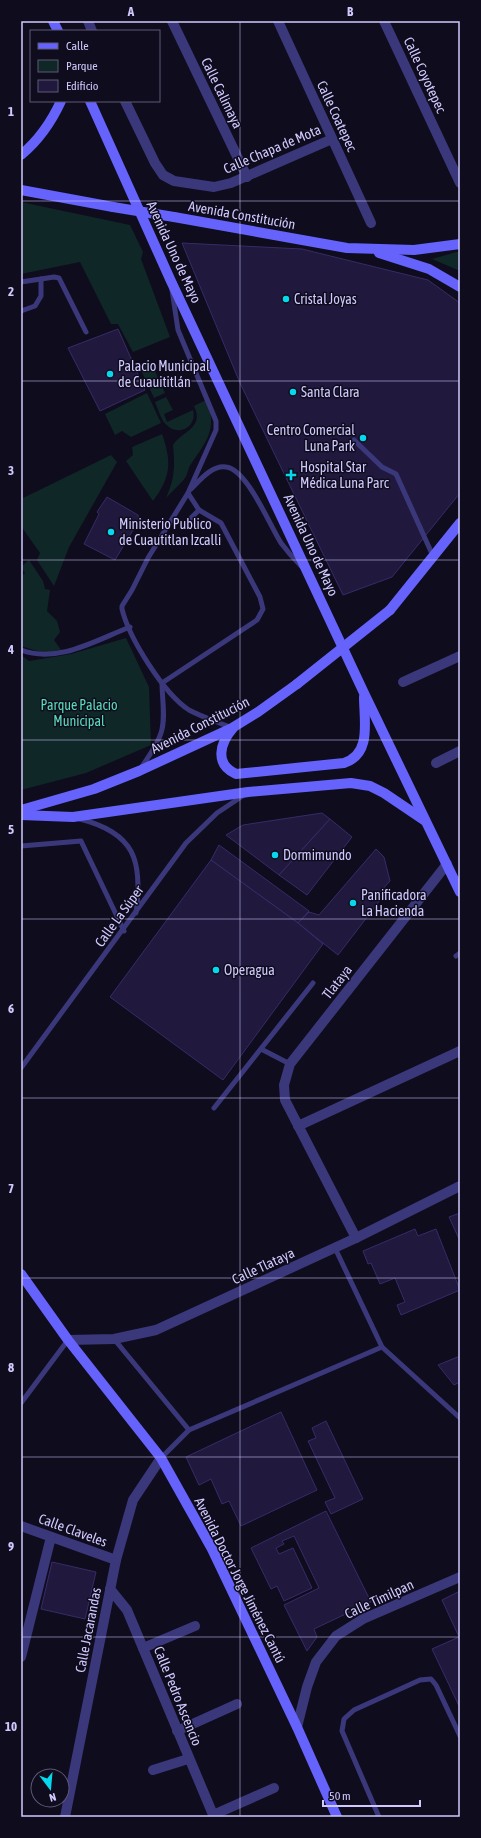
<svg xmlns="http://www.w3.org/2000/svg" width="481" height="1838" font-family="'Asap Condensed',sans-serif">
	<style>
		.green { fill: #0f2726 }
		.building { fill: #20193d; stroke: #372b69 }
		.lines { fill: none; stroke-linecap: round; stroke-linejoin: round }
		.service { stroke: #3a387b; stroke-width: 5 }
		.minor { stroke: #3a387b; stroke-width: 10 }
		.tertiary { stroke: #3a387b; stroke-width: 10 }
		.secondary { stroke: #6563fb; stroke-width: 10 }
		.secondary-bridge { stroke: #6563fb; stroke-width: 10 }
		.grid { fill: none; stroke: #cfc9fe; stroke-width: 1; stroke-opacity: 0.55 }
		.poi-dot { fill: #06d9ed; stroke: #0f0c1d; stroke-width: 1.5 }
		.labels { text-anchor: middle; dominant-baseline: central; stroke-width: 3; stroke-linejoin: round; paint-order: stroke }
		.street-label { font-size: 14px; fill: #cfc9fe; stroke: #0f0c1d }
		.poi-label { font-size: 14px; fill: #cfc9fe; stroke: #0f0c1d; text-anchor: start }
		.park-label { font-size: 14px; fill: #58dbb9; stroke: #0f0c1d }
		.neatline { fill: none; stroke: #cfc9fe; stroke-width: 1.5 }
		.grid-label { font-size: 13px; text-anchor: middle; font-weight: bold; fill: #cfc9fe }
	</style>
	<rect width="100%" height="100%" fill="#0f0c1d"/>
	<g class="green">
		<path d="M21,202L130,225L143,252L141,259L170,337L133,352L118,324H111L80,262L21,274Z"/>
		<path d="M460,251V271L432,259Z"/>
		<path d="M151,362L165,393L154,398L140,368Z"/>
		<path d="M147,393L161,423L131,437L122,431L115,435L105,414Z"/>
		<path d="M166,397L173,410L164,414L167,422L193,410C197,425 182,436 169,427C161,422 159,411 155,402Z"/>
		<path d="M206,400C218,428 207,441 191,464C188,468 188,474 185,478C180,485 172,491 166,498C175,478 175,466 173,445C182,431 205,428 194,406Z"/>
		<path d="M162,434C172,462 171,477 153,501L126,461L133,455L132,447Z"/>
		<path d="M111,455L117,462L69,547L54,586L37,560L40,553L21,526V499Z"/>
		<path d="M29,560L43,581L45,589L50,590L47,611L57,621L60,632L54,640L61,650L43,653L21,646V577L25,573L21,567Z"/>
		<path d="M126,638L149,687L151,745L86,773L21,790V655L29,661L71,654Z"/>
	</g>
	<g class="building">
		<path d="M182,243L302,249L428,280L460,303V493L392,577L343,595L240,383Z"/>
		<path d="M118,329L145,390L100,411L68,348Z"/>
		<path d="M107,497L138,515L139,520L115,560L84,544L99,514L97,512Z"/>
		<path d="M322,813L330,819L279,875L226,835L243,825Z"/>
		<path d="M330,819L352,837L307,895L279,875Z"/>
		<path d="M219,845L309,911L298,923L211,860Z"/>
		<path d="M376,849L384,857L390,881L380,892L384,895L338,955L298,923L309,912L319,915Z"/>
		<path d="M211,860L298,923L323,944L223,1080L110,997Z"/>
		<path d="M460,1213V1241L449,1217Z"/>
		<path d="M415,1229L418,1236L436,1229L460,1290L401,1315L397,1305L405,1302L395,1278L380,1284L371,1263L368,1264L363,1251Z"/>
		<path d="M460,1356V1382L454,1385L438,1365Z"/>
		<path d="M281,1412L317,1490L241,1526L229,1501L222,1504L211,1479L199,1485L186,1457Z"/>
		<path d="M326,1421L363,1499L331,1514L325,1502L335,1498L308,1441L316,1438L312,1428Z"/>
		<path d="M326,1511L371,1602L314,1629L317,1637L307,1651L284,1605L319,1588L294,1536L282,1541L284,1544L276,1548L279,1554L293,1548L312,1588L284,1601L277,1586L271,1589L251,1548Z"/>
		<path d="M52,1562L96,1572L85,1619L41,1609Z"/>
		<path d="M460,1591V1708L432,1649L459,1637L442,1600Z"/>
	</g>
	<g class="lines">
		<g class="service">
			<path d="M21,282L54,277L59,278L86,332"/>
			<path d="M172,290L178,330L216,421V430L188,493L148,558L132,590L122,606V609C129,638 164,694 189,710C202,717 218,722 232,728"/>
			<path d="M21,311L35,306L41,296V279"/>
			<path d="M354,440L382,467L396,474L433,556"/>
			<path d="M191,489C200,480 212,465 226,467C247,469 270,526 281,543C287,551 294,559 301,566"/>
			<path d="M189,520L199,510"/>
			<path d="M21,650C58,664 96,640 130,627"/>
			<path d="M162,683L257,620L263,609L260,597L221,523L199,510L188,493"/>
			<path d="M141,768C148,757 157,746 161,733C166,718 162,699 162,683"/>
			<path d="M80,819C135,833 143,861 136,913"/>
			<path d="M21,846L81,841L124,931"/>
			<path d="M456,956L460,953"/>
			<path d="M261,1049L290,1064"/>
			<path d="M21,1068L186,843L217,813L244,795"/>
			<path d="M214,1108L313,983"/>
			<path d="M114,1339L189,1430"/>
			<path d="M382,1347L460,1418"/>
			<path d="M21,1403L68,1340"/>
			<path d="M161,1458L189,1430L382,1347L335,1248"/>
			<path d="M379,1817L342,1731L344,1719L354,1710L420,1680L431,1679L436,1685L460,1736"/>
		</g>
		<g class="minor">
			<path d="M88,21L92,31"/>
			<path d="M172,21L247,177"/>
			<path d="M278,21L371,223"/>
			<path d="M384,21L460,183"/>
			<path d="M125,101L155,163L163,175L174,181L214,187L231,183L332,139"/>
			<path d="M403,682L460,656"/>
			<path d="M436,763L460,751"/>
			<path d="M298,1126L460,1051"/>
			<path d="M356,1238L285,1100L284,1085L290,1064L447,864"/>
			<path d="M68,1340L114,1339L156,1330L356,1238L460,1186"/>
			<path d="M21,1526L116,1560"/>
			<path d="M110,1589L127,1610L214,1817"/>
			<path d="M143,1648L195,1626"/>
			<path d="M21,1657L51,1537"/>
			<path d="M177,1731L237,1704"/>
			<path d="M153,1770L188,1759"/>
			<path d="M213,1815L274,1788"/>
			<path d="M65,1817L116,1560L133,1500L161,1458"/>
		</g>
		<path class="tertiary" d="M297,1727L307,1687L316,1662L336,1636L363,1619L460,1577"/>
		<g class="secondary">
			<path d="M53,21L58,31"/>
			<path d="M90,101L170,279L364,693L460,892"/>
			<path d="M21,155C39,140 51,123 61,101"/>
			<path d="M21,190L113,207"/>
			<path d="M174,217L347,248L414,250L460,244"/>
			<path d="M379,253L429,269L460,287"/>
			<path d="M390,610L460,523"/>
			<path d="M233,728C220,743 214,764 236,774L344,763C372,754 364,721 364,697"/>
			<path d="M21,810L94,789L139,771L232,728L258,712L297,684"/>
			<path d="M21,815L73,817L248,792L351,783L370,786L384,793L424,820"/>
			<path d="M21,1274L68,1340L161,1458L212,1549L297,1727L337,1817"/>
		</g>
		<g class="secondary-bridge">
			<path d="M113,207L174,217"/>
			<path d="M297,684L390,610"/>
		</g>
	</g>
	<path class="grid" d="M240,21V1817M21,201H460M21,381H460M21,560H460M21,740H460M21,919H460M21,1098H460M21,1278H460M21,1457H460M21,1637H460"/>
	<g class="poi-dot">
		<circle cx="286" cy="299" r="4"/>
		<circle cx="110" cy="374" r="4"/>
		<circle cx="293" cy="392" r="4"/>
		<circle cx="363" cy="438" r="4"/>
		<path d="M289 469h4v4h4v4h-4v4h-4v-4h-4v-4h4z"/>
		<circle cx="111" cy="532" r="4"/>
		<circle cx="275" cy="855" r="4"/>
		<circle cx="353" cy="903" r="4"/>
		<circle cx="216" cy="970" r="4"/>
	</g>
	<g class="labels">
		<g class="street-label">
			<text transform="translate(425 75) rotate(65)">Calle Coyotepec</text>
			<text transform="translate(222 93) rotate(64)">Calle Calimaya</text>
			<text transform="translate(337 116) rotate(65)">Calle Coatepec</text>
			<text transform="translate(272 149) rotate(-23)">Calle Chapa de Mota</text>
			<text transform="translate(242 215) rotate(10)">Avenida Constitución</text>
			<text transform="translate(174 252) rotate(65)">Avenida Uno de Mayo</text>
			<text transform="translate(311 545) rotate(65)">Avenida Uno de Mayo</text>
			<text transform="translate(200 725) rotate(-27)">Avenida Constitución</text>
			<text transform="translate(119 916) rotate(-54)">Calle La Súper</text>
			<text transform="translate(337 982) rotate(-52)">Tlataya</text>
			<text transform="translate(263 1266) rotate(-25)">Calle Tlataya</text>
			<text transform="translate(73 1530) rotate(20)">Calle Claveles</text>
			<text transform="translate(240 1580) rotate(63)">Avenida Doctor Jorge Jiménez Cantú</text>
			<text transform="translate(379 1599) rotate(-25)">Calle Timilpan</text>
			<text transform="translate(88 1630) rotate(-79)">Calle Jacarandas</text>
			<text transform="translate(178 1696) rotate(68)">Calle Pedro Ascencio</text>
		</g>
		<g class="poi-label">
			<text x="294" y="299">Cristal Joyas</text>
			<text x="118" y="366">Palacio Municipal<tspan x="118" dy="16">de Cuauititlán</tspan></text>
			<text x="301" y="392">Santa Clara</text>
			<text x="355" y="430" text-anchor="end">Centro Comercial<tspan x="355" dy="16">Luna Park</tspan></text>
			<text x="300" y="467">Hospital Star<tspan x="300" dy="16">Médica Luna Parc</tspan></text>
			<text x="119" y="524">Ministerio Publico<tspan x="119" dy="16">de Cuautitlan Izcalli</tspan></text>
			<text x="283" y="855">Dormimundo</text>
			<text x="361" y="895">Panificadora<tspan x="361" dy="16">La Hacienda</tspan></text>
			<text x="224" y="970">Operagua</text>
		</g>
		<g class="park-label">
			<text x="79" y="705">Parque Palacio<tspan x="79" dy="16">Municipal</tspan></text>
		</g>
	</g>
	<rect width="481" height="1838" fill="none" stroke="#0f0c1d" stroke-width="44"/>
	<rect x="30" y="30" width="130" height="72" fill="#0f0c1d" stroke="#5c5877"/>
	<rect x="38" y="43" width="20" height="6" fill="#6563fb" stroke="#5c5877"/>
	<text x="66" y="50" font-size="12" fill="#cfc9fe">Calle</text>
	<rect x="38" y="60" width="20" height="12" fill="#0f2726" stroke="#5c5877"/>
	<text x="66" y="70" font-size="12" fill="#cfc9fe">Parque</text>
	<rect x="38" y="80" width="20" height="12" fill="#20193d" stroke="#5c5877"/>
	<text x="66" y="90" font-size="12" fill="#cfc9fe">Edificio</text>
	<g transform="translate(50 1788) rotate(164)"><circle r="19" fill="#0f0c1d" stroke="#5c5877"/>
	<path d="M0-3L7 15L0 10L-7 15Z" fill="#06d9ed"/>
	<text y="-6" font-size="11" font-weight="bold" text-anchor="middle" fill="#cfc9fe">N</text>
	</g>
	<path d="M323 1800v6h97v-6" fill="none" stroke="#cfc9fe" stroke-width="2"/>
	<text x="329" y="1800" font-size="12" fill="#cfc9fe" stroke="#0f0c1d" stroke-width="3" paint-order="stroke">50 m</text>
	<rect x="22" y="22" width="437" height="1794" class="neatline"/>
	<g class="grid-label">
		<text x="131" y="16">A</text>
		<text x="350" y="16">B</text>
		<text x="11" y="116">1</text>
		<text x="11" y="296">2</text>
		<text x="11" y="475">3</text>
		<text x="11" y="654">4</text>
		<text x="11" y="834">5</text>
		<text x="11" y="1013">6</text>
		<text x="11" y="1193">7</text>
		<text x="11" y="1372">8</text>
		<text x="11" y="1551">9</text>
		<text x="11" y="1731">10</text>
	</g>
</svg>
